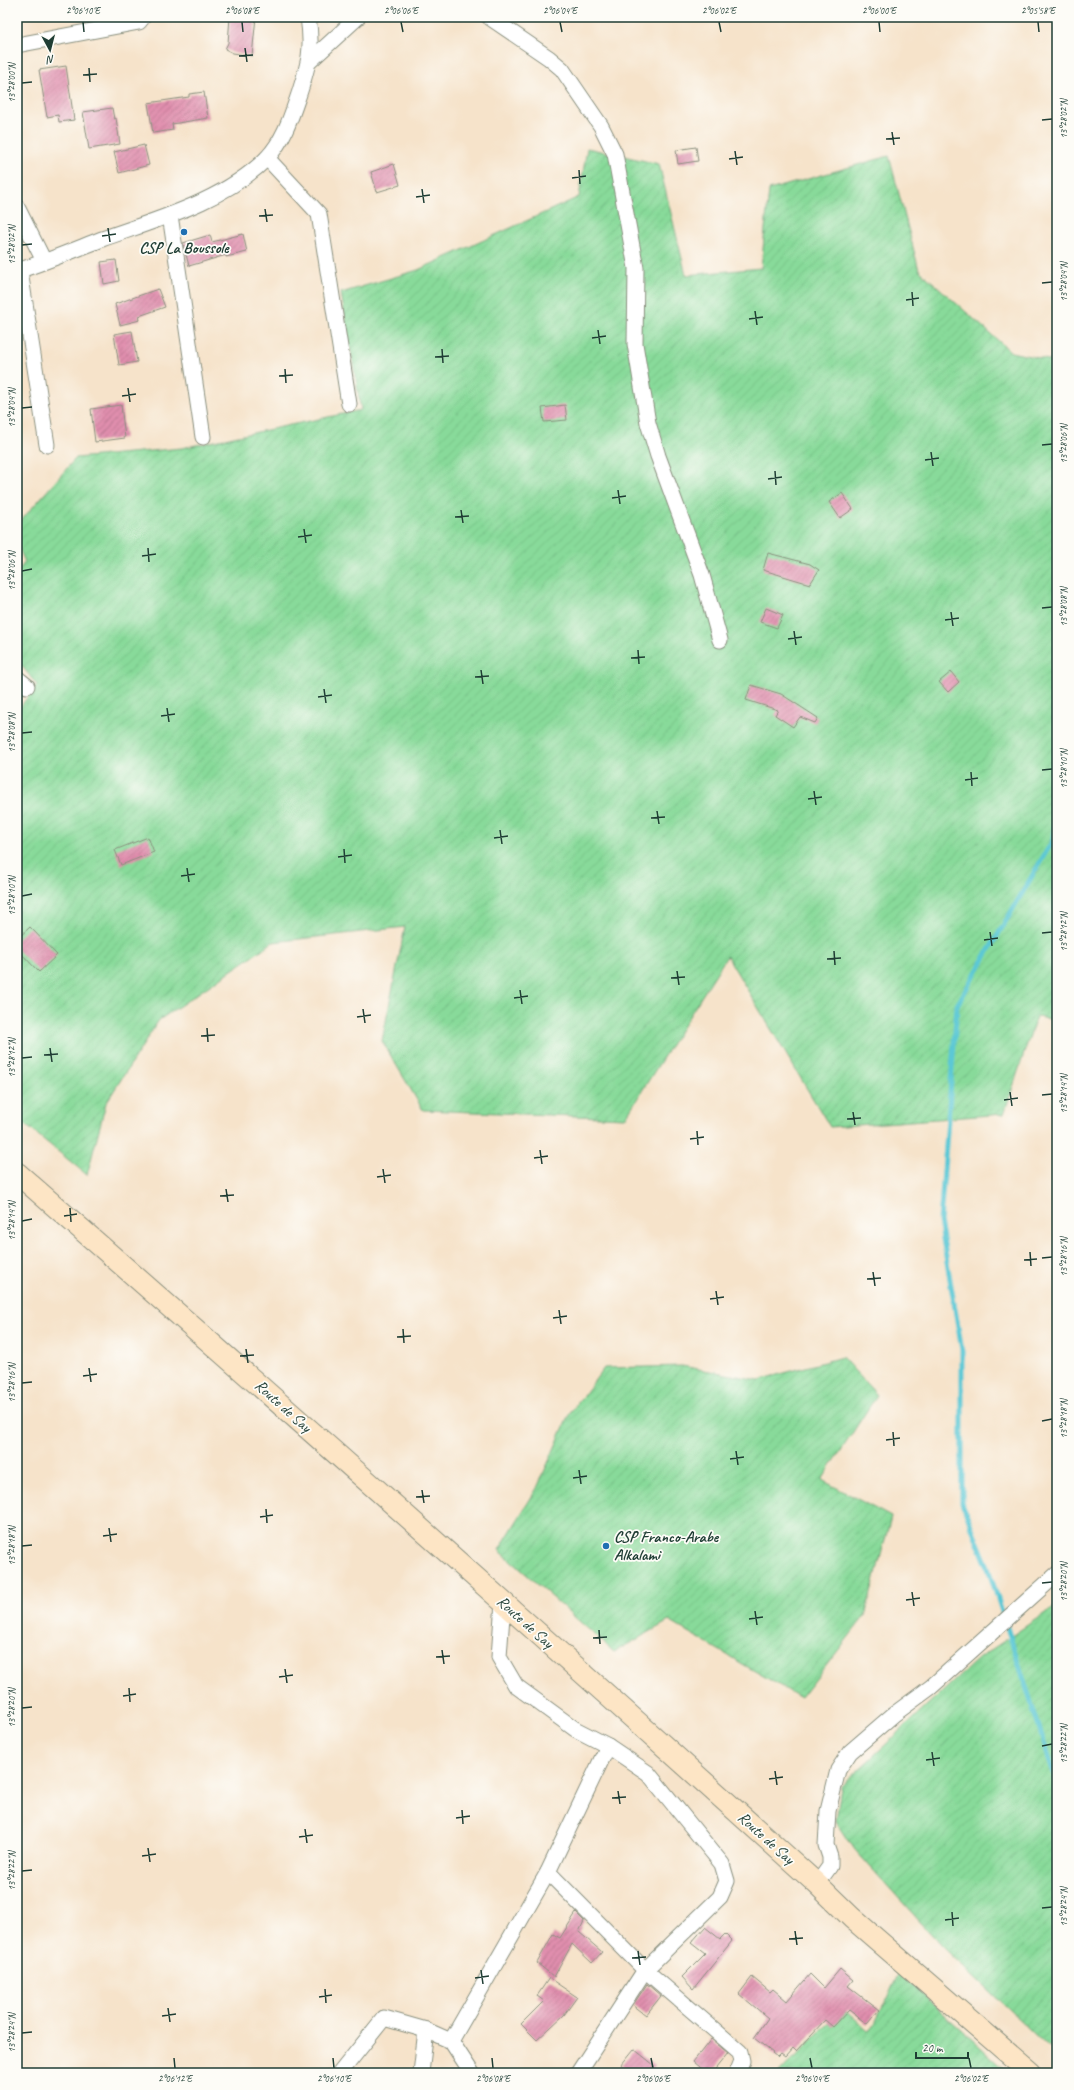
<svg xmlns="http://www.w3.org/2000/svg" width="1074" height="2090" font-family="Caveat,sans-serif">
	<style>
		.garden { fill: url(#garden-furrows); stroke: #548c67 }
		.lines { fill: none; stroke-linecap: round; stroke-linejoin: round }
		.stream { stroke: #5cc8d5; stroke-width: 5 }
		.building { fill: url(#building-hatch) }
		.minor-casing { stroke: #8a907f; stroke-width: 17 }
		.secondary-casing { stroke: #8a907f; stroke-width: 23 }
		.minor { stroke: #fff; stroke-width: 15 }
		.secondary { stroke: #fde5c5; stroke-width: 21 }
		.ticks { fill: none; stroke: #1f3d34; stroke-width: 1.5 }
		.poi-dot { fill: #1f6fb2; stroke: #fdfcf7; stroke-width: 1.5 }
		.labels { text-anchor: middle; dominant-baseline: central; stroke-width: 3.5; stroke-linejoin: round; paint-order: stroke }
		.poi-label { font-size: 16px; font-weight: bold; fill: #1f3d34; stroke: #fdfcf7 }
		.street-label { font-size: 16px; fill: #1f3d34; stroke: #fdfcf7 }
		.neatline { fill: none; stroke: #1f3d34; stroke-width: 1.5 }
		.ticks-label { font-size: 10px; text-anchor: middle; fill: #1f3d34 }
	</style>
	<defs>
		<pattern id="garden-furrows" width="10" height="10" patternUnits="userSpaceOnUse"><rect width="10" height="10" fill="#88da9a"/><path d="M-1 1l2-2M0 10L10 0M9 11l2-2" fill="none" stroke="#75bc85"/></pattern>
		<pattern id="building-hatch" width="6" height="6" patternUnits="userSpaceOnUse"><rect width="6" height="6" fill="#e08ead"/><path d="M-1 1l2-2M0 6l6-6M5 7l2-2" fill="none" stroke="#b5758e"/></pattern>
	</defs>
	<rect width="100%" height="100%" fill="#fdfcf7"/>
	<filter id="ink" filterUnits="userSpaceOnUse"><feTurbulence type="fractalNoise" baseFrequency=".025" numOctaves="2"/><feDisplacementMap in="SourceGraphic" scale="8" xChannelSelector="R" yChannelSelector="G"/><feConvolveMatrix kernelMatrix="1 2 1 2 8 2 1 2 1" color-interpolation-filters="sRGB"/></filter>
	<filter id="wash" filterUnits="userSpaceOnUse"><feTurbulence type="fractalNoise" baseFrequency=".012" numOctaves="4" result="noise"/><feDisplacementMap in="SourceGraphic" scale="16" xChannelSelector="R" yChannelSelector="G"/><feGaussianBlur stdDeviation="0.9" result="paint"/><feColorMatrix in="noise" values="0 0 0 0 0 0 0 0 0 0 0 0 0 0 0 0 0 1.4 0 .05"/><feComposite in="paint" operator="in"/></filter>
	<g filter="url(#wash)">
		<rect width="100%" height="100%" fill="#f6e3ca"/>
		<g class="garden">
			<path d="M587,148L659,164L686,275L761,268L769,190L889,156L919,270L1011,352L1057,362V1020L1036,1017L1004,1114L830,1127L727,956L625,1118L423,1110L382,1041L405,927L273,942L159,1020L106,1103L87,1175L17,1118V711L37,685L17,660V572L25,562L17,544V525L76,458L182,448L361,410L341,293L418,270L579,197Z"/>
			<path d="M842,1357L877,1395L822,1480L891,1517L865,1616L801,1698L669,1621L614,1652L499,1550L537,1488L569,1415L604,1368L682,1366L759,1380Z"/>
			<path d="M1057,1605V2040L1048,2047L943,1947L855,1850L836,1821L841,1786L979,1658Z"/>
			<path d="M899,1973L1009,2073H779L823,2028L845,2010L868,2030L874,2025Z"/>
		</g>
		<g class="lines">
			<path class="stream" d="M1057,809L1053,840L957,1005L940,1221L962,1350V1503L987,1565L1057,1783"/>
		</g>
		<g id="blocks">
			<g class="building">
				<path d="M230,17H256L252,56L233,53L225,49L228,43Z"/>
				<path d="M66,66L74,120L59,122L58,115L47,117L39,70Z"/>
				<path d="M204,92L208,118L172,124L173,130L153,133L148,103L189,97V94Z"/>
				<path d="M112,108L114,119L116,118L120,144L89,149L83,112Z"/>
				<path d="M144,145L149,165L119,173L114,152Z"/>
				<path d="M696,147L698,161L678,164L676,150Z"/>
				<path d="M394,164L400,185L377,192L371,172Z"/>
				<path d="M243,234L247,252L226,257V255L189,266L183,243L210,235L212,242Z"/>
				<path d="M116,260L119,281L104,284L101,262Z"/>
				<path d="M158,289L165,307L139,316L140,320L120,325L115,304Z"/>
				<path d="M132,331L137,362L119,365L114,334Z"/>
				<path d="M121,405L125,438L95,442L91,409Z"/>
				<path d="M565,405L567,420L544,422L542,408Z"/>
				<path d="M842,493L853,509L840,518L829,502Z"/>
				<path d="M768,553L810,564L819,570L810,584L763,570Z"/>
				<path d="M766,608L783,615L777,628L760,622Z"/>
				<path d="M951,672L959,682L948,692L939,682Z"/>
				<path d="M751,685L781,694L818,718L815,723L800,717L793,727L775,715L778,710L746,700Z"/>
				<path d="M148,837L154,852L121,865L115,850Z"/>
				<path d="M30,927L57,955L39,972L17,949V939Z"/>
				<path d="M576,1913L584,1921L579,1932L602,1952L592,1963L572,1944L554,1977L537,1963L553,1934L560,1938Z"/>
				<path d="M705,1927L720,1939L725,1934L732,1941L693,1989L682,1977L705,1954L691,1943Z"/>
				<path d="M840,1969L853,1980L848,1986L879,2010L867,2024L849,2010L833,2027L825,2020L796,2051L793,2048L785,2057L781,2054L778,2057L754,2038L768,2018L739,1994L752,1977L770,1992L773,1989L787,2001L810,1974L824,1988Z"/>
				<path d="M549,1978L577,1997L564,2015L537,2040L521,2024L544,2001L537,1996Z"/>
				<path d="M647,1984L661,1996L646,2015L633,2005Z"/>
				<path d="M711,2039L728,2053L712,2073H706L693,2062Z"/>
				<path d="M634,2049L654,2065L648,2073H631L621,2065Z"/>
			</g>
		</g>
	</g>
	<g filter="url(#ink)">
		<use href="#blocks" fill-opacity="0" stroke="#8a907f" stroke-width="1"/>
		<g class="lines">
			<defs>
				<g id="minor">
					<path d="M489,17L549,58L562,69L601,126L615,154L636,268L635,344L648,423L658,456L702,575L720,640"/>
					<path d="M17,45L139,22L143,17"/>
					<path d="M310,61L358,17"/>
					<path d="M267,158L319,214L349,404"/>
					<path d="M17,207L44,261"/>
					<path d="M170,215L203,437"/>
					<path d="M17,271C46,262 74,250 102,239C158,219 224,201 267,158C284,140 291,117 299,94C309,63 313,49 308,17"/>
					<path d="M20,271L47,445"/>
					<path d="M17,678L27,686"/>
					<path d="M503,1602L499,1657L516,1686L575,1729L608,1746L648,1773L722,1864L727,1881L720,1897L645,1970L578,2073"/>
					<path d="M548,1872L645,1970L740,2052L742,2061L737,2073"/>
					<path d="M817,1884L830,1866V1857L826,1845L828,1811L838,1770L850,1752L893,1715L931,1687L1057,1574"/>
					<path d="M451,2041L548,1872L608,1746"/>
					<path d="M340,2073L384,2018L426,2030L451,2041L472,2073"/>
					<path d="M421,2073L426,2030"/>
				</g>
				<path id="secondary" d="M17,1173C286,1408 552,1644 817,1884L852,1918L1031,2073"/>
			</defs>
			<use href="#minor" class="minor-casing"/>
			<use href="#secondary" class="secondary-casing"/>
			<use href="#minor" class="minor"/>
			<use href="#secondary" class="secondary"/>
		</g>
	</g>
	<path class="ticks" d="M83,22L84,32M242,22L243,32M401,22L403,32M560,22L562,32M719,22L721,32M879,22L880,32M1038,22L1039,32M245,48L247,62M239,56L253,55M89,68L90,82M83,75L97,74M22,83L32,82M1042,120L1052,119M892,132L894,145M886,139L900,138M735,151L737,165M729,159L743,157M579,170L580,184M572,178L586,176M422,189L424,203M416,197L430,195M265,209L267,222M259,216L273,215M108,228L110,242M102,236L116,234M22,245L32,244M1042,283L1052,282M912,292L913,306M906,300L919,298M755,311L757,325M749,319L763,317M598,330L600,344M592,338L606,336M442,349L443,363M435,357L449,356M285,369L286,383M279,376L293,375M128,388L130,402M122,396L136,394M22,408L32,407M1042,445L1052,444M931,452L933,466M925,460L939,458M775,471L776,485M768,479L782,477M618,490L620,504M612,498L626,496M461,510L463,523M455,517L469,516M304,529L306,543M298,537L312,535M148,548L149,562M142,556L156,554M22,571L32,569M1042,608L1052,607M951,612L953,626M945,620L959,618M794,631L796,645M788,639L802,637M638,650L639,664M631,658L645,657M481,670L483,684M475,677L489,676M324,689L326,703M318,697L332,695M167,708L169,722M161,716L175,714M22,733L32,732M1042,770L1052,769M971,772L972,786M965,780L978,778M814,791L816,805M808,799L822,797M657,811L659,824M651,818L665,817M500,830L502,844M494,838L508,836M344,849L345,863M338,857L352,855M187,868L189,882M181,876L195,874M22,896L32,894M990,932L992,946M1042,933L1052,932M984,940L998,938M834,951L835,965M827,959L841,958M677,971L679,985M671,978L685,977M520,990L522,1004M514,998L528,996M363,1009L365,1023M357,1017L371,1015M207,1028L208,1042M201,1036L215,1035M50,1048L52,1062M44,1055L58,1054M22,1058L32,1057M1010,1092L1012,1106M1042,1095L1052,1094M1004,1100L1018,1098M853,1112L855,1125M847,1119L861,1118M697,1131L698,1145M690,1139L704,1137M540,1150L542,1164M534,1158L548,1156M383,1169L385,1183M377,1177L391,1175M226,1189L228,1202M220,1196L234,1195M70,1208L71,1222M64,1216L77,1214M22,1221L32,1219M1030,1252L1031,1266M1042,1258L1052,1257M1024,1260L1037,1259M873,1272L875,1286M867,1279L881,1278M716,1291L718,1305M710,1299L724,1297M559,1310L561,1324M553,1318L567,1316M403,1329L404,1343M397,1337L411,1336M246,1349L248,1363M240,1356L254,1355M89,1368L91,1382M83,1376L97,1374M22,1383L32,1382M1042,1421L1052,1419M893,1432L894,1446M886,1440L900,1438M736,1451L738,1465M730,1459L744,1457M579,1470L581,1484M573,1478L587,1476M422,1490L424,1503M416,1497L430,1496M266,1509L267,1523M260,1517L273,1515M109,1528L111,1542M103,1536L117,1534M22,1546L32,1545M1042,1583L1052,1582M912,1592L914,1606M906,1600L920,1598M755,1611L757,1625M749,1619L763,1617M599,1630L600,1644M593,1638L607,1637M442,1650L444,1664M436,1657L450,1656M285,1669L287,1683M279,1677L293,1675M129,1688L130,1702M123,1696L136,1694M22,1708L32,1707M1042,1746L1052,1744M932,1752L934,1766M926,1760L940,1758M775,1771L777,1785M769,1779L783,1777M618,1791L620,1804M612,1798L626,1797M462,1810L463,1824M456,1818L470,1816M305,1829L307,1843M299,1837L313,1835M148,1848L150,1862M142,1856L156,1854M22,1871L32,1870M1042,1908L1052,1907M952,1912L953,1926M945,1920L959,1918M795,1931L797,1945M789,1939L803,1938M638,1951L640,1965M632,1958L646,1957M481,1970L483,1984M475,1978L489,1976M325,1989L326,2003M319,1997L332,1995M168,2008L170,2022M162,2016L176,2014M22,2033L32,2032M174,2058L175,2068M333,2058L334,2068M492,2058L493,2068M651,2058L653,2068M810,2058L812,2068M969,2058L971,2068"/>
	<g class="poi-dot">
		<circle cx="184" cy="232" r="4"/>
		<circle cx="606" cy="1546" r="4"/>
	</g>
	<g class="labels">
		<g class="poi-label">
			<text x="184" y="248">CSP La Boussole</text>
			<text x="614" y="1537" text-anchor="start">CSP Franco-Arabe<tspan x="614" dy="18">Alkalami</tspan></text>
		</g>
		<g class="street-label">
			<text transform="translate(283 1406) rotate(42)">Route de Say</text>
			<text transform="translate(525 1622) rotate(42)">Route de Say</text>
			<text transform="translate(766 1838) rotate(42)">Route de Say</text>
		</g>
	</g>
	<rect width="1074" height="2090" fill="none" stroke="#fdfcf7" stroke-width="44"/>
	<g transform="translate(50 50) rotate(173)" stroke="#fdfcf7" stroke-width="3" paint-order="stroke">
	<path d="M0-3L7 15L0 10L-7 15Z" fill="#1f3d34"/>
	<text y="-6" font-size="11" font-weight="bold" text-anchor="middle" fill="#1f3d34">N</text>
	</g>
	<path d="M916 2052v6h52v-6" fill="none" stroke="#1f3d34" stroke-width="2"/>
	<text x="922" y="2052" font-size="12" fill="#1f3d34" stroke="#fdfcf7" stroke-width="3" paint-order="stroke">20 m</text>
	<rect x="22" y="22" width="1030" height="2046" class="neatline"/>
	<g class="ticks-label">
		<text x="83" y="14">2°06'10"E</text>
		<text x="242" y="14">2°06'08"E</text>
		<text x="401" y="14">2°06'06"E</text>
		<text x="560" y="14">2°06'04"E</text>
		<text x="719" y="14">2°06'02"E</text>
		<text x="879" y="14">2°06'00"E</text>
		<text x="1038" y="14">2°05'58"E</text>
		<text transform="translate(11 83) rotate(-90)" y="4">13°28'00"N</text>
		<text transform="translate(1063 119) rotate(-90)" y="4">13°28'02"N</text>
		<text transform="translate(11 245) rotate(-90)" y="4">13°28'02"N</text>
		<text transform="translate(1063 282) rotate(-90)" y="4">13°28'04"N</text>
		<text transform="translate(11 408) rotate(-90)" y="4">13°28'04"N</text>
		<text transform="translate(1063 444) rotate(-90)" y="4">13°28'06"N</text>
		<text transform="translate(11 571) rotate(-90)" y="4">13°28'06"N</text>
		<text transform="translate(1063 607) rotate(-90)" y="4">13°28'08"N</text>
		<text transform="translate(11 733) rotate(-90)" y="4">13°28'08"N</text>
		<text transform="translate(1063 769) rotate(-90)" y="4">13°28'10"N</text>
		<text transform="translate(11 896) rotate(-90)" y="4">13°28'10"N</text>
		<text transform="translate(1063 932) rotate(-90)" y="4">13°28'12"N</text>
		<text transform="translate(11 1058) rotate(-90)" y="4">13°28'12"N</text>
		<text transform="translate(1063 1094) rotate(-90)" y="4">13°28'14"N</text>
		<text transform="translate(11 1221) rotate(-90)" y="4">13°28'14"N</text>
		<text transform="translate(1063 1257) rotate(-90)" y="4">13°28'16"N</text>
		<text transform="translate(11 1383) rotate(-90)" y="4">13°28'16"N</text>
		<text transform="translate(1063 1419) rotate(-90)" y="4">13°28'18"N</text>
		<text transform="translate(11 1546) rotate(-90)" y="4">13°28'18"N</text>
		<text transform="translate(1063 1582) rotate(-90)" y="4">13°28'20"N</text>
		<text transform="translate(11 1708) rotate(-90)" y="4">13°28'20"N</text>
		<text transform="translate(1063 1744) rotate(-90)" y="4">13°28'22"N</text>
		<text transform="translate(11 1871) rotate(-90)" y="4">13°28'22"N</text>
		<text transform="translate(1063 1907) rotate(-90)" y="4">13°28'24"N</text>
		<text transform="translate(11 2033) rotate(-90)" y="4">13°28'24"N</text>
		<text x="175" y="2082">2°06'12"E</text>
		<text x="334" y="2082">2°06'10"E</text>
		<text x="493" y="2082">2°06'08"E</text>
		<text x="653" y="2082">2°06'06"E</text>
		<text x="812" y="2082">2°06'04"E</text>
		<text x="971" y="2082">2°06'02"E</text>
	</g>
</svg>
